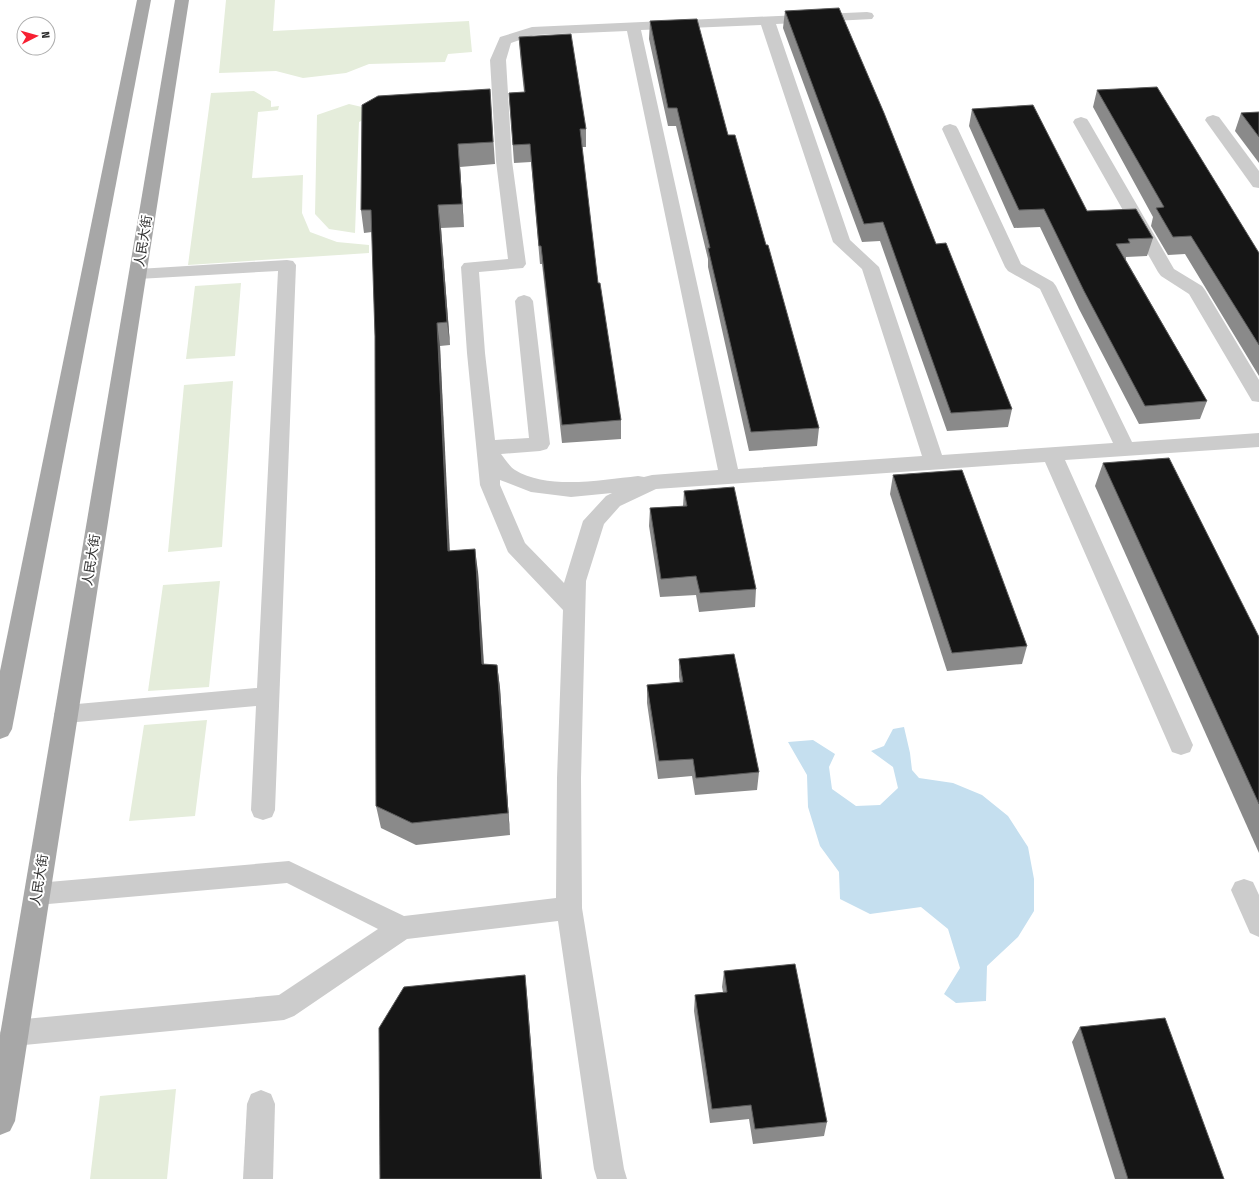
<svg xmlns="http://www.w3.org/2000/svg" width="1259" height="1179" font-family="'Fira Sans Condensed','Noto Sans SC',sans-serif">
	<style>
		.green { fill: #e5eddb }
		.water { fill: #c5dfef }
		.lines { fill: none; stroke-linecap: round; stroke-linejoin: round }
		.minor { fill: #ccc; fill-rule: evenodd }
		.major { fill: #a7a7a7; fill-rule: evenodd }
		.wall { fill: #8a8a8a }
		.shaded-wall { fill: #5c5c5c }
		.building { fill: #161616; stroke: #5c5c5c }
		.labels { text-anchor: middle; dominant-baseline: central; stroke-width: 4; stroke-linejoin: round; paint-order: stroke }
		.street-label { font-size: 13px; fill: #2f2f2f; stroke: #fff }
	</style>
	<rect width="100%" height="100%" fill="#fff"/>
	<g class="green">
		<path d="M226,0H275L273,31L469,21L472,52L448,54L445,62L369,64L346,73L303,78L276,71L219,73Z"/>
		<path d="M254,91L271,101V107L279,106L278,110L258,112L252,178L303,175L302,213L310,232L337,242L369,245V253L188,265L211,93Z"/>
		<path d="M349,104L362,107L421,104L376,114L359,122L355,233L329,229L315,214L317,115Z"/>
		<path d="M241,283L235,356L186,359L195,286Z"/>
		<path d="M233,381L222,547L168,552L184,385Z"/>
		<path d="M220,581L209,687L148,691L163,585Z"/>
		<path d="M207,720L195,816L129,821L144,725Z"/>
		<path d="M176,1089L167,1179H90L100,1096Z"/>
	</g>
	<path class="water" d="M904,727L910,753L912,770L919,778L953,783L982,795L1008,816L1028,847L1034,879V911L1018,937L987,966L986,1001L956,1003L944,994L960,968L948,929L921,907L870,914L840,899L839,872L820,846L808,807L807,775L788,742L813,740L835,754L829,767L832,789L856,806L880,805L898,788L893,767L871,751L884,746L893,729Z"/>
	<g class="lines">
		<g class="minor">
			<path d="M867,12L872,13L874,16L872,19L776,24L850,240L879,267L942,455L1113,443L1040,289L1008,271L1005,267L942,129L944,126L950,124L956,126L958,129L1021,264L1053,282L1056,286L1132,442L1259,433V447L1065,460L1193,745L1190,752L1181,755L1172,752L1169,745L1045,462L656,489L620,506L604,524L586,581L581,778L582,908L624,1169L627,1179H597L594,1169L558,921L407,939L294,1016L284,1020L14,1046L4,1042L0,1033L4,1024L14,1020L279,995L378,929L287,883L37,905L28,902L24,894L28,886L37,883L289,861L404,916L556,898L557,778L563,610L508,552L480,485L467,353L461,267L464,263L508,259L496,161L490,60L500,37L532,27ZM761,25L833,242L862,269L922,456L738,469L641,30ZM627,31L718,470L652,475L644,477L638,476C602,480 547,490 515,470C510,467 505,459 501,454L540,451L547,449L550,444L533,301L530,297L524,295L518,297L515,301L529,438L495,440L485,353L479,272L523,268L526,264L512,161L506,60L511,43L534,35ZM500,480L531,492L571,497L612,493L606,496L583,521L564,583L525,543L500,485Z"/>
			<path d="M1213,115L1219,117L1259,171V188L1253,187L1205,120L1207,117Z"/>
			<path d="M1081,117L1087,119L1089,122L1174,269L1202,286L1205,290L1259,380V402L1252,401L1189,294L1161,276L1158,272L1073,122L1075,119Z"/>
			<path d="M287,260L293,261L296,265L275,810L272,817L263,820L254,817L251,810L256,706L66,723L58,721L54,714L58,707L66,705L257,688L278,271L138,279L132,278L129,274L132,270L138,269Z"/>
			<path d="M1244,879L1253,882L1259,895V937L1250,933L1231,890L1235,882Z"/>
			<path d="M261,1090L271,1094L275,1104L273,1179H243L247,1104L251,1094Z"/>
		</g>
		<g class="major">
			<path d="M137,0H151L12,729L8,736L0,739V671Z"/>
			<path d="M175,0H189L15,1121L10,1131L0,1135V1035Z"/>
		</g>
	</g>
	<g class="wall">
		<path d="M785,11L936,244L1012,409L1008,427L947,431L880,241L862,242L783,28Z"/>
		<path d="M650,21L728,135L766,245L819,428L817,446L749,451L708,267V259L676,126H668L649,39Z"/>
		<path d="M519,37L586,129V147H582L598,283L621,420V439L562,443L542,264H540L531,162L514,163L509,93L524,92L520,54Z"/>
		<path d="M490,89L495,164L460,167L464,227L441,228L450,345L440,346L449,551L478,572L484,664L497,665L500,688L510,835L416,845L381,828L376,806L375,336L372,232L364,233L361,210Z"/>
		<path d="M1097,90L1259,253V376L1185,254L1168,255L1151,226L1153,217L1093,107Z"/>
		<path d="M972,109L1087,211L1153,238L1147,256L1126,257V260L1207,401L1200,419L1139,424L1079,309L1040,227L1014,228L969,126Z"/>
		<path d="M1259,112V163L1235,131L1241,113Z"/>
		<path d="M1103,463L1259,637V853L1095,486Z"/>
		<path d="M893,475L1027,646L1022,664L947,671L890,494Z"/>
		<path d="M684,491L756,589L755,607L699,612L696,595L660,597L649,526L650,508L683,506Z"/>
		<path d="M679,659L759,772L757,790L695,795L692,776L658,779L647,703V685L680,683L679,677Z"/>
		<path d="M724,971L827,1122L824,1136L753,1144L749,1119L710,1123L694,1011L695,995L723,992L722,987Z"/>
		<path d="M1080,1027L1224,1179H1115L1072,1042Z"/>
	</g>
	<g class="shaded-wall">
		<path d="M458,144L460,167L464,227L462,204Z"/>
		<path d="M438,205L441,228L450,345L447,322Z"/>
		<path d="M437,323L440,346L451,574L448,551Z"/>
		<path d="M475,549L478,572L485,686L482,664Z"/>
		<path d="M497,665L500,688L510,835L508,813Z"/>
		<path d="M525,975L527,995L542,1179H541Z"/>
	</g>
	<g class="building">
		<path d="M839,8L884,113L936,244L946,243L1012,409L951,413L883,222L864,224L785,11Z"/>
		<path d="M697,19L728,135H735L766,245H768L819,428L751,432L708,248H710L677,108H668L650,21Z"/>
		<path d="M571,34L586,129H580L598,283H600L621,420L562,425L541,246H539L530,144L513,145L509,93L525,92L519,37Z"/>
		<path d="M1157,87L1259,253V345L1191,236L1173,237L1156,208L1164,207L1097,90Z"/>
		<path d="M490,89L493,142L458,144L462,204L438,205L447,322L437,323L448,551L475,549L482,664L497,665L508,813L412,823L376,806L375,336L371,210H361L362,105L378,96Z"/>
		<path d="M1033,105L1087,211L1136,209L1153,238L1128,239L1130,243L1116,244L1207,401L1145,406L1084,291L1044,209L1019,210L972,109Z"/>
		<path d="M1259,112V137L1241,113Z"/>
		<path d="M1169,458L1259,637V804L1103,463Z"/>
		<path d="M962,470L1027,646L952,653L893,475Z"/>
		<path d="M734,487L756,589L700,593L696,576L661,579L650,508L687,506L684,491Z"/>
		<path d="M734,654L759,772L696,778L693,759L659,761L647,685L683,682L679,659Z"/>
		<path d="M795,964L827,1122L755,1129L751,1105L712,1109L695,995L727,992L724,971Z"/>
		<path d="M525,975L541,1179H380L379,1028L404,987Z"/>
		<path d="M1165,1018L1224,1179H1128L1080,1027Z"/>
	</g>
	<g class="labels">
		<g class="street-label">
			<text transform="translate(143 241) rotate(-81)">人民大街</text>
			<text transform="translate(91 560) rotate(-81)">人民大街</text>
			<text transform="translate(39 880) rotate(-81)">人民大街</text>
		</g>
	</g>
	<g transform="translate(36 36) rotate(84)"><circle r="19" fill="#ffffff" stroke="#acacac"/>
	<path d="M0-3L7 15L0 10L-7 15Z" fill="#f72032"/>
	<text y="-6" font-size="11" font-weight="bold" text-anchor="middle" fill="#2f2f2f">N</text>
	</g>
</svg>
